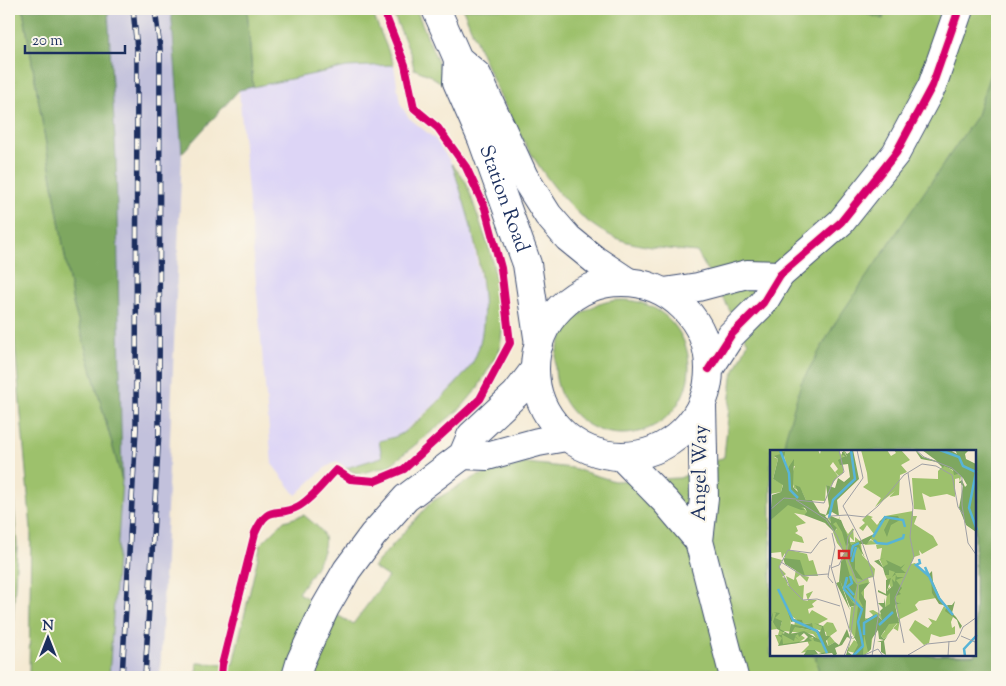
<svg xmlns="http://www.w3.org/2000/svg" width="1006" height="686" font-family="'Sorts Mill Goudy',serif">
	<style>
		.built { fill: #ddd5f6 }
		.industrial { fill: #c2c1dc }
		.green { fill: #9dc16c; stroke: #5c7865; fill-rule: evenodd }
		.forest { fill: #7ea760; stroke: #4c6b5f }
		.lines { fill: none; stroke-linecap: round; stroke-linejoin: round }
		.minor-casing { stroke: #3c4b70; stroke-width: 30 }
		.major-casing { stroke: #3c4b70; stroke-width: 30 }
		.minor { stroke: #fff; stroke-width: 28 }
		.major { stroke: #fff; stroke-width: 28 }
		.rail-casing { stroke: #1b2f5e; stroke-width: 5.5 }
		.rail { stroke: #fbf7ec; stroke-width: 4; stroke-dasharray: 11; stroke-linecap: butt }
		.cycleway-casing { stroke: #fbf7ec; stroke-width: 11 }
		.cycleway { stroke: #d6006c; stroke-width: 8 }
		.labels { text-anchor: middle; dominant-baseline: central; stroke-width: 4.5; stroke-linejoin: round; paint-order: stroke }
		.street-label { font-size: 20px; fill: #1b2f5e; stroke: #fbf7ec }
		.inset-river { fill: none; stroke: #58b4d6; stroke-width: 2.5 }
		.inset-road { fill: none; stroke: #9e9fa4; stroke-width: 1 }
		.view { fill: #d62828; fill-opacity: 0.15; stroke: #d62828; stroke-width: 2.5 }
		.inset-edge { fill: none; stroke: #1b2f5e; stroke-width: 2.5 }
	</style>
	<rect width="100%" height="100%" fill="#fbf7ec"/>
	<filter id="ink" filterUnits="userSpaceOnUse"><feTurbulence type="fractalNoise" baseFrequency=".02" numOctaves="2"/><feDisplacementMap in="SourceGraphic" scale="10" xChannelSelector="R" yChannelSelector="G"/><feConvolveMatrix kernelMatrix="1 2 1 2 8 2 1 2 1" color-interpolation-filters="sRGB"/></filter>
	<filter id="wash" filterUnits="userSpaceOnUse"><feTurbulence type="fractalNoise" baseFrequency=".0096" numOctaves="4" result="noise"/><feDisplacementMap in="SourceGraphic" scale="20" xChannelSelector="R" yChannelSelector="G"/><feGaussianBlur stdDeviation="1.12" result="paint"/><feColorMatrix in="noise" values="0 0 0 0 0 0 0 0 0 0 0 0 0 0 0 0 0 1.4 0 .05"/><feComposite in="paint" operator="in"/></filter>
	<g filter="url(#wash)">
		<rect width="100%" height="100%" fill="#f5ead3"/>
		<path class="built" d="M394,65L400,103L408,117L435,139L452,164L470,222L484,302L482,339L475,359L464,375L433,406L400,435L379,441L383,457L346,468L337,461L325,468L296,495L272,464L239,90L347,67Z"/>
		<path class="industrial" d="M108,9H171L182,153L160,677H109L122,480L116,159Z"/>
		<g class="green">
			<path d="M9,9H23L73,303L122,480L109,677H29L31,529L14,334L9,296Z"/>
			<path d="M247,9H371L394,65L347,67L253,87Z"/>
			<path d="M391,9H416L448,87L429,75L414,69L411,54Z"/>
			<path d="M463,9H997V677H196L197,663L233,664L261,544L284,521L304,515C309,520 320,527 323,534C331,550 307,580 298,593L353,624L388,577L373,567L431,502L477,476L527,463L572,468L614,481L680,478L724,457L732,377L748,343L697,252C669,249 629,247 605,233C536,194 492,79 463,9ZM771,451H975V655H771Z"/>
			<path d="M452,164L466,182L491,254L503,321L500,349L477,389L461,408L389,466L358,474L346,468L382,457L379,441C386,439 395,438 401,434C415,425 429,411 441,399C453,386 467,374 475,358C498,307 469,216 452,164Z"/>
			<circle cx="622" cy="367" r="67"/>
			<path d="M9,432L17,546L10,677H9Z"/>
		</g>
		<g class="forest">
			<path d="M23,9H108L116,159L122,480L73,303Z"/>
			<path d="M171,9H247L253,87L239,90L182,153Z"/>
			<path d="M851,9H885L883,19Z"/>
			<path d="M997,51V677H820L815,655H975V451H785V439L801,383L837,320L977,115Z"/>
		</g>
	</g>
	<g filter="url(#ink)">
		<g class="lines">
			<defs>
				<g id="minor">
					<path d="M664,292L698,287L747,274L780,275"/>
					<path d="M709,369L731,335L763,303L780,275L841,222L896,153L932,86L959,9"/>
					<path d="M463,455L487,456L538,442L566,437"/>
					<path d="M296,677L301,660L325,608L347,570L373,535L406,498L463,455L471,436L516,394L535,369"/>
				</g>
				<g id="major">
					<path d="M436,9L458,59L477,75L524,177L548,215L568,238L595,260L628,282"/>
					<path id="s1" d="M458,59L457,82L482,139L527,264L539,344"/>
					<circle cx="622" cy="369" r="87"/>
					<path d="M702,406L704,498L699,541L734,677"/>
					<path d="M622,457L666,502L699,541"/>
				</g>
			</defs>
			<use href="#minor" class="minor-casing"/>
			<use href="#major" class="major-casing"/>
			<use href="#minor" class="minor"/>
			<use href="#major" class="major"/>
			<defs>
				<g id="rail">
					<path d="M122,677L136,430L137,49L133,9"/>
					<path d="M145,677L159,431L160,48L155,9"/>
				</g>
			</defs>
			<use href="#rail" class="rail-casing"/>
			<use href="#rail" class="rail"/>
			<defs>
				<g id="cycleway">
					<path d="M709,369L731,335L763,303L780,275L841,222L896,153L932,86L959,9"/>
					<path d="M221,677L222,665L255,533C269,502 276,519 299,506C313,498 325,481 336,470L350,479L375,481L404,469L480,399L510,343L501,268L485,208L466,167L438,128L414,108L405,65L383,9"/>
				</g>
			</defs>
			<use href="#cycleway" class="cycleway-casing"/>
			<use href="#cycleway" class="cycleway"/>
		</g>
	</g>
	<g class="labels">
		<g class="street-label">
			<text stroke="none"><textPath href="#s1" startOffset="149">Station Road</textPath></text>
			<text transform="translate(701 473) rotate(-89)">Angel Way</text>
		</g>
	</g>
	<g transform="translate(770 450)">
		<rect width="206" height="206" fill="#f5ead3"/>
		<path d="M0,0H9L11,4L4,7L8,9L3,29L13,34L11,42L0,44ZM13,0H48L50,4L51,0H69L71,5L74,0L77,8L73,5L76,11L73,8V23L69,26L65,22L68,19L63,12L60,16L68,26L60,37L56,35L55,51L36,50L32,42L24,38L21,26L25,16L17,18ZM91,0H117L121,6L126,3L124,0H131L140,10L131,15L137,22L130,25L129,45L119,47L125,41L105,57L111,48L93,37L98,33L97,23ZM174,15L191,26L190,32L189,28L185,29V47L177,44L160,47L152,43L156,60L144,59L142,28L168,29V21ZM18,54L34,60L30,57H33L38,63L34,65L24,63L36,73L26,76L28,81L25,83L32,87L34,93L23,91L20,100L37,104L39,111L43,110L48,126H35L39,127L37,132L30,125L26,128L29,136L34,135L33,150L38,151L36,144L43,141L38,150H47L42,154L44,157L38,159L39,164L42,160L58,169L48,174L52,177L57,172L63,173L67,181L60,186L65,192L58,196L56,182L42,178V173L33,174L20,165L21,177H24L25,171L36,176L30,178L45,181L54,195L56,202L53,204L45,200L31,203L39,195L37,190L40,187L47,189L43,184L14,181L13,184L28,183L35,188L28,193L9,195L5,185H8L12,171L8,176L4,171L7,179L0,180V71ZM11,102L12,108L15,103V113L26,119L24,130L16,126L19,135L18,136L16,128L12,127L16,124L9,117L12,110L1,107V103ZM143,61V66H147L144,74L163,86L168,95L152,104L149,100L150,105L144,107L141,114L145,113L160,128L166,148L149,151L145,155L148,160L130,169L128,181L123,178L129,171L125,170L127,174L114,189L111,186L115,181L112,173L120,168L124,170V166L129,168L125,155L130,153L126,152V146L124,154L115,157L118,138L120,137L118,143L121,138L115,125L123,114L113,117L110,110L112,98L107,99L106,95L110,94L94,95L101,90L105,93L100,88L104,84L97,75L93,81L89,78L95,73L92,70L97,65L103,67L101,68L107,75L115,66ZM60,65L68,70L70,66L69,70L78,84L83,78L84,91L80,87V92H85V87L91,92L92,105L105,119L104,127L98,128L99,132L94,136V168L100,169L103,165L99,161L103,160L112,165V170L108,165L105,178L103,172L97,173V181L103,183L101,199L94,206H82L85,203L77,201L84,190L87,192L79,178L81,157L84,156L79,154L72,135L71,108L75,103L67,93L63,82L67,79L58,69ZM174,156L183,167L181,172L182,178L185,176V184L170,187L161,184L159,193L154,195L139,180L145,170L158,178L162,173L158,168L166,171Z" fill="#9dc16c" fill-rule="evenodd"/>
		<path d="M9,0L15,2L14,10L18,18L24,9L23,37L28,42L25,35L30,37L36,50H42L50,63L56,65L59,56L56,35L65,38L68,28L74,32L80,27L78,14L70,15L68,10L75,6L72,5V2H73L77,7L74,0L77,4L83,0L89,29L67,50L69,66L62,62L55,66L61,73L60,66L71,70L81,95L104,84L97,94H89L95,108L88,97L85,102V119L93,130L86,128L77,105L79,93L76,96L72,82L66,72L63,74L70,81L67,78L64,82L55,73L34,65L37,62L35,58L31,57L35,60H31L18,55L0,71L2,45L11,42L13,35L3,29L8,9L4,6L10,4ZM145,0L153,7L167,11L171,14L152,0H180L187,4L185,0H199L195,4L196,9L206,14V82L196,75L189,58L193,36L191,34V33H189V32L192,30L195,37L197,35L193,28L188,24L184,25L183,20L174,16L173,18L167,12L151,9ZM115,66H128L130,70L121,75L117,87L114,80L120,68L108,73ZM13,108L30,110L35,126L15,114ZM75,108L80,126L87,135L83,152L74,138L77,133L78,129L77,127L73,137L82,152L86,155L80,157L70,130L80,160L66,133L69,132L71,112ZM114,108L109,110L113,117L118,114L116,110L131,117L135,114L131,119L136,123H125L127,127H134L126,130L132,138L129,142L131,144L126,146V152L131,153L125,155L129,173L119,174L111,186L114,189L118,185L114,191L116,205L111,202V192H107L114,190L109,189L108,180L101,190V199L98,202L94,184L93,205L82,206L88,195L85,188L81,189L78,202L83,201L78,202L82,205H76L81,189L85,187L88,156L93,157L89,149V135L100,132L91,143L96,151L95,170L106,164L112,170L110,161L113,158L108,153H114L115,148V157L120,154V143L117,146L108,142V140L116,144V130L121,128L117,141L123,136L122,129L125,132L126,124L122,127L125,122L119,120V125H115L113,118L104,111ZM162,121L163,132L172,152L177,156L179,159L177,155H182L185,151L182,163L186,167L192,176L190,179L187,170L175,161L177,156L169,154L162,143L161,128L157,126ZM17,159L23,169L32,170L33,174L42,173L43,178L50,182L52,177L44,173L53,176L56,186H60L56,191L58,196L65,192L69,195L77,179L80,188L77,187L72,195L65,198L67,204L64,206L62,203L33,206L37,200H45L48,204L56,202L52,193L44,191L43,187L39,188L42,191L8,196L12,188L8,185H12L13,194L34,191L38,187L34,183L29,187L28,184L25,186L29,190L25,187L24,191L11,184L15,183L7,179L3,172L6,163L3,162L2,171H0L3,162L10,163L5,168L12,171L10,179L19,184L21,174L36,177L25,171L21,172ZM25,177L45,181L52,191L34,181L21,184Z" fill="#7ea760" fill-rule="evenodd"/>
		<path class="inset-river" d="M10,0L19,23L20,40L28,48M170,0L189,7L193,16L206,22L199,58L207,80M59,68L63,50L85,29L81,0M103,87L115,67L133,70L135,77M104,90L107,93L117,94L133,88L134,84M80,107L83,96L89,93M149,109L150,113L146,115L159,126M82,112L86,97M155,117L169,148L183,165M80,126L82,133L77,137L84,145M77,127L74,139L92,159L88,172L93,196L83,206M8,139L23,170L47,181L57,203M109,175L123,162M94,185V173L107,165M195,206L194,199L207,185"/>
		<path class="inset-road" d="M87,0L93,28L73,56L92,92L103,125M146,0L154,7L182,18L192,27V55L198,93L207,106M0,60L14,48L26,49M77,65L95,67L108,56L134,25L152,14L166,16L182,25L188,57L193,64M56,69L67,86M57,69L61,66L77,65M57,70L26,50L54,53L64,30L74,22L69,0M62,83L65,97L61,117L80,182M67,86L75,105M57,88L50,91L41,103L18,100L9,117L20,137L33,150L47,149L70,156M76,104L78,87L84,79M76,105L87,133M11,112L33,126L58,124M60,115L58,127L63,133M61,118L69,115L74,104M88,133L102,126M189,186L193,177L207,167M191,186L205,192M80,189L88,134M134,193L125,148L144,107L140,87L143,57L138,23M138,205L157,194L186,191L189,186M37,206H64M74,206L82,186M92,206L108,199L113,206M102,206L109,162L103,125M178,206L179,191"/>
		<path class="view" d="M69,101H79V108H69Z"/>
		<rect width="206" height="206" class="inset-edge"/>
	</g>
	<rect width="1006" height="686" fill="none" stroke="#fbf7ec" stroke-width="30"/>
	<g transform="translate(48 638)" stroke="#fbf7ec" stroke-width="4" paint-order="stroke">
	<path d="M0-4L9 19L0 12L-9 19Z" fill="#1b2f5e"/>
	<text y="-8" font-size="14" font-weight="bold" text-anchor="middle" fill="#1b2f5e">N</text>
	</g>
	<path d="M25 45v8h100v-8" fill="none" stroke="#1b2f5e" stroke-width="2.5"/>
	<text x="32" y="45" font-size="15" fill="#1b2f5e" stroke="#fbf7ec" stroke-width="4" paint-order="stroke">20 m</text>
</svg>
